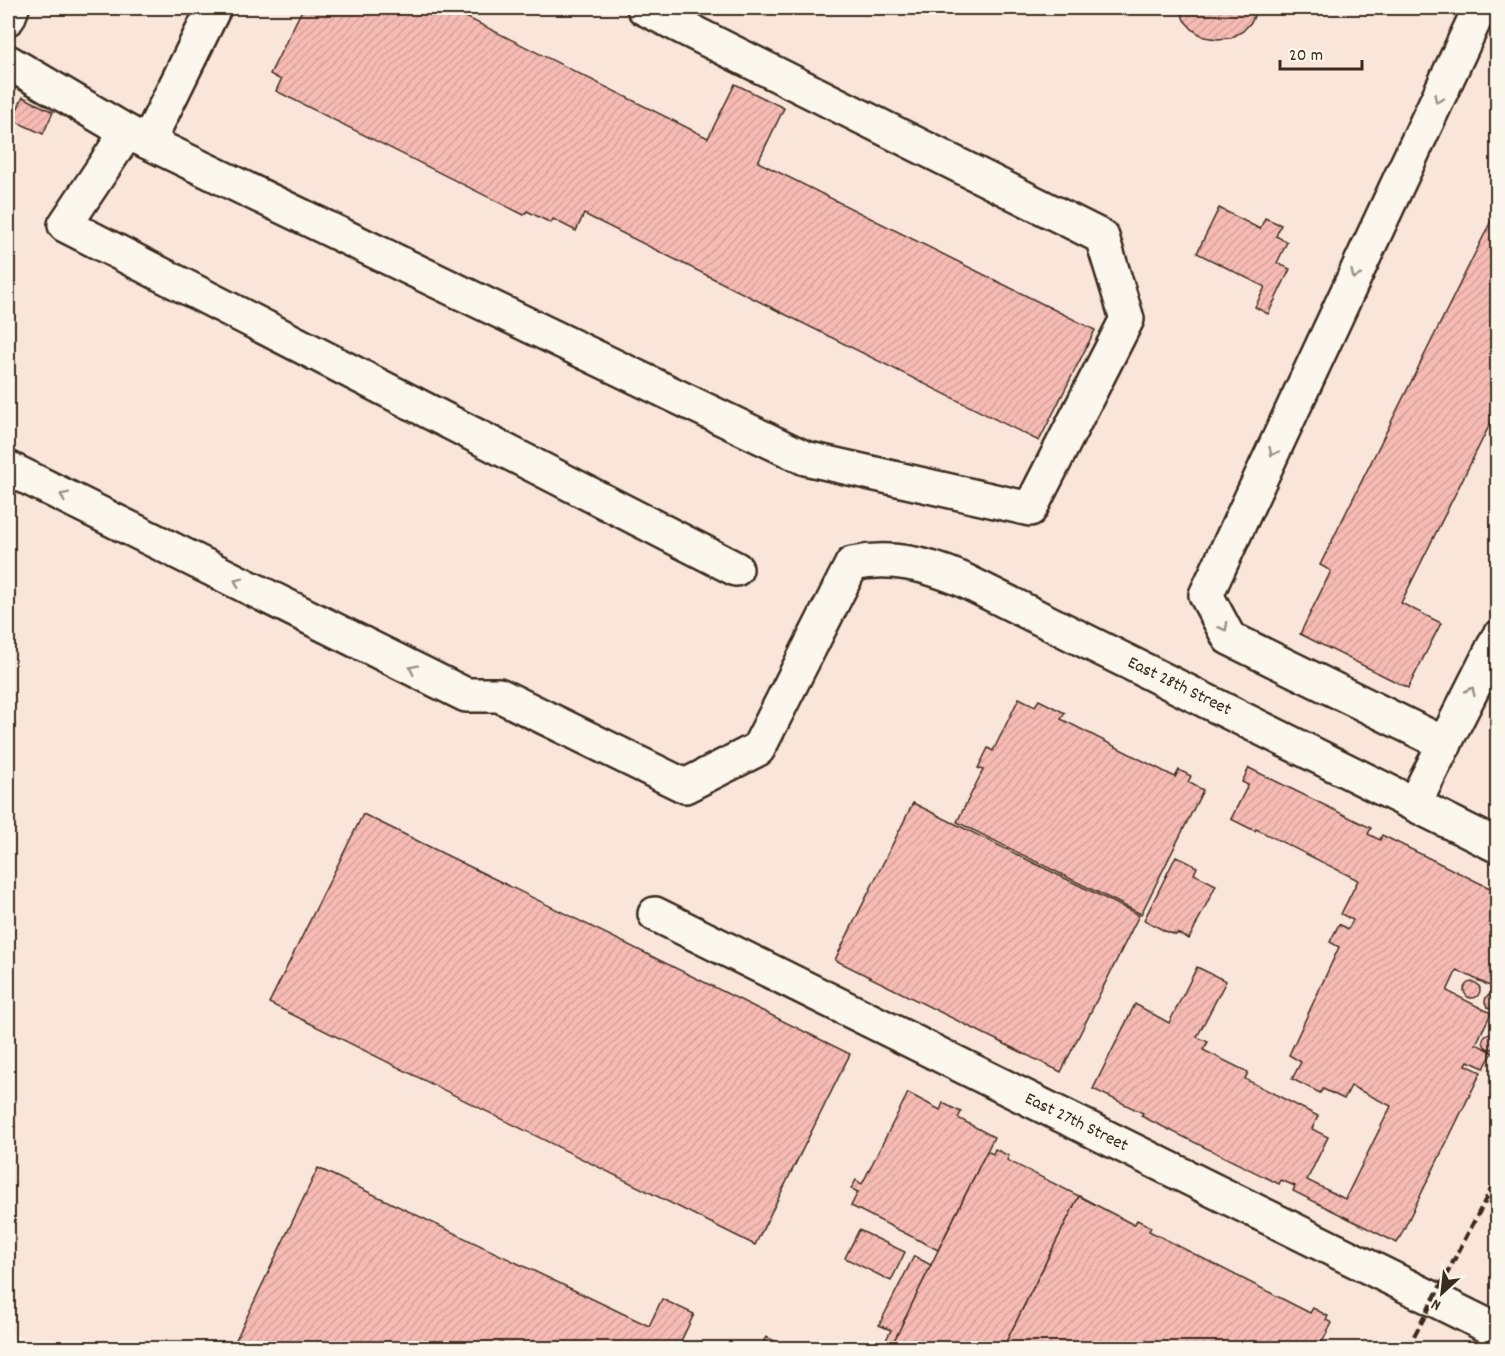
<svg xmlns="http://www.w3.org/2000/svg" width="1505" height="1356" font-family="Dekko,sans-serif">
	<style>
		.built { fill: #fae5db }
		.building { fill: url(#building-hatch); stroke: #3b2a1e; stroke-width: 1.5 }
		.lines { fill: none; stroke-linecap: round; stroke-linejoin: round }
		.minor-casing { stroke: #3b2a1e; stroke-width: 38 }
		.minor { stroke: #fbf7ec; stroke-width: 33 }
		.rail { stroke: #3b2a1e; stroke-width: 4.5; stroke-dasharray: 9 4.5; stroke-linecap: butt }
		.oneway { stroke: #9b9085 }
		.labels { text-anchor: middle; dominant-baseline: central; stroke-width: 4.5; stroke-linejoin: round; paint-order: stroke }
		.street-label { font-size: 18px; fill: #3b2a1e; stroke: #fbf7ec }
	</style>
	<defs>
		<pattern id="building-hatch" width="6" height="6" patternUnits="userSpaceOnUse" patternTransform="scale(1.5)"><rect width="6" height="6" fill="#f6bbb4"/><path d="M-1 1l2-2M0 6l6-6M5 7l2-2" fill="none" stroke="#d4a19a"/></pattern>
	</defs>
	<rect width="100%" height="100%" fill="#fbf7ec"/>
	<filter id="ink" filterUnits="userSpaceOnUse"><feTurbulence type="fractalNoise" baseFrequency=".0167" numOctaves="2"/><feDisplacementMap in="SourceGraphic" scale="12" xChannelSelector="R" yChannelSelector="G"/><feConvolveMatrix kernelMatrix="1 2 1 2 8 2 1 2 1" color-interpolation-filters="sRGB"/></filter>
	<g filter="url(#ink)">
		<path class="built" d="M8,8H1497V1348H43L8,1331Z"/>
		<g class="building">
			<path d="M303,8H448L708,138L735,84L784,108L758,162L1095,330L1039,441L584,214L576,231L553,219L551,223L527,211L524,215L276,91L281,80L270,74Z"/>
			<path d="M1180,8H1257L1252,21L1243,31L1231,38L1217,39L1204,37L1193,30L1184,20Z"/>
			<path d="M23,97L53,112L43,134L12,120Z"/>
			<path d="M1498,207V408L1401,603L1441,623L1408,688L1300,634L1331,571L1320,565Z"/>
			<path d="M1219,208L1260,229L1265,218L1281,225L1276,236L1287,242L1277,263L1290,269L1268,314L1255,307L1265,287L1197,253Z"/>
			<path d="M1019,698L1035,706L1039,700L1065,713L1061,719L1175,777L1179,770L1191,776L1188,782L1203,790L1141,914L957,822L983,770L978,768L988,748L993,751Z"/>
			<path d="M1249,768L1371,828L1368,834L1380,840L1382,835L1498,892V990L1457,970L1447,991L1491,1013L1476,1044L1493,1052L1484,1068L1468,1061L1466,1065L1481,1072L1397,1243L1293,1191L1295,1186L1281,1180L1279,1184L1141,1116L1143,1113L1093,1089L1135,1004L1169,1023L1197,967L1226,981L1197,1037L1208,1042L1203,1050L1248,1072L1245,1079L1318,1116L1312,1129L1328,1137L1307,1180L1345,1199L1391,1106L1351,1086L1344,1099L1323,1089L1320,1093L1292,1079L1301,1062L1289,1055L1339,947L1330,942L1339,924L1348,929L1353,920L1341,914L1358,880L1256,829L1255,831L1231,819L1248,785L1242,782Z"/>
			<path d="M913,803L1139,915L1061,1072L835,960Z"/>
			<path d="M363,814L850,1054L755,1245L269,1003Z"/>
			<path d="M1176,856L1197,867L1194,874L1216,885L1189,939L1177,933L1176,935L1165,931L1144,920Z"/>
			<circle cx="1472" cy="990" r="8"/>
			<path d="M1495,992L1498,994V1008L1492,1009L1487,1007L1485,1002L1486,997Z"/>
			<circle cx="1491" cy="1041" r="8"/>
			<path d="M908,1093L940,1110L943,1103L961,1112L958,1118L994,1137L938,1250L851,1206L858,1192L851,1189L856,1180L862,1184Z"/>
			<path d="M995,1149L1009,1156L1007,1160L1079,1196L1003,1348H890L987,1151L993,1154Z"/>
			<path d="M318,1168L649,1326L662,1299L694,1314L681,1341L696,1348H232Z"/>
			<path d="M1079,1196L1134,1225L1137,1220L1151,1227L1149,1231L1310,1313L1313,1308L1328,1316L1326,1320L1332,1323L1319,1348H1003Z"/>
			<path d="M859,1230L905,1252L891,1281L845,1258Z"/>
			<path d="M914,1256L931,1265L891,1347L884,1344L891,1330L879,1325Z"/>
			<path d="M766,1337L790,1348H760Z"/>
		</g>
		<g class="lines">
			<defs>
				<g id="minor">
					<path d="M8,18L12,8"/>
					<path d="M8,62L127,132L65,225L736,569"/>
					<path d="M127,132L805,458L1030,509L1127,319L1102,237L644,8"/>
					<path d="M148,142L214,8"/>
					<path d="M8,468L466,695H499L685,786L758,749L852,564C891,556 925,564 961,579L1498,846"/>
					<path d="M1445,744L1229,638L1206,595L1480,8"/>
					<path d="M1414,804L1498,638"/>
					<path d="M655,914L1498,1331"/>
				</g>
			</defs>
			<use href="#minor" class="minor-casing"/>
			<use href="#minor" class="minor"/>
			<path class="rail" d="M1408,1348L1498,1176"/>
		</g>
		<defs><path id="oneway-chevron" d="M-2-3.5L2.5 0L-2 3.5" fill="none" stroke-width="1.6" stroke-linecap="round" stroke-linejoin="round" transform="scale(1.5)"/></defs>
		<g class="oneway">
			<use href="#oneway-chevron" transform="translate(1438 99) rotate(115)"/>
			<use href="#oneway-chevron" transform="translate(1355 275) rotate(115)"/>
			<use href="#oneway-chevron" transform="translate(1273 452) rotate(115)"/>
			<use href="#oneway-chevron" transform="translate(64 496) rotate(-154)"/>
			<use href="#oneway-chevron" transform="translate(238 582) rotate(-154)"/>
			<use href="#oneway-chevron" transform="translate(1224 627) rotate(61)"/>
			<use href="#oneway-chevron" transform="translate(413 669) rotate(-154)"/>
			<use href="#oneway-chevron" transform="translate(1471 691) rotate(-64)"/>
		</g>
	</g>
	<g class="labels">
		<g class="street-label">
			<text transform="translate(1179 687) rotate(26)">East 28th Street</text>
			<text transform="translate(1076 1123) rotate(26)">East 27th Street</text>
		</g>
	</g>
	<rect width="1505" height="1356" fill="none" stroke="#fbf7ec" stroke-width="30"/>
	<rect x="15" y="15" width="1475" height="1326" fill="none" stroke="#3b2a1e" stroke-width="2" filter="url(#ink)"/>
	<g transform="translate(1442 1293) rotate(207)" stroke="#fbf7ec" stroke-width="4.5" paint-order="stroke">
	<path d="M0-4.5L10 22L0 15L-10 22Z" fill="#3b2a1e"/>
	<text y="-9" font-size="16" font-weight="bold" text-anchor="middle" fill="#3b2a1e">N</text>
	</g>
	<path d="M1280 60v9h82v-9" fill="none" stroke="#3b2a1e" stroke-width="3"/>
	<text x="1289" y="60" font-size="18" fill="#3b2a1e" stroke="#fbf7ec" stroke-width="4.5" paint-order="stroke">20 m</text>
</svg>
